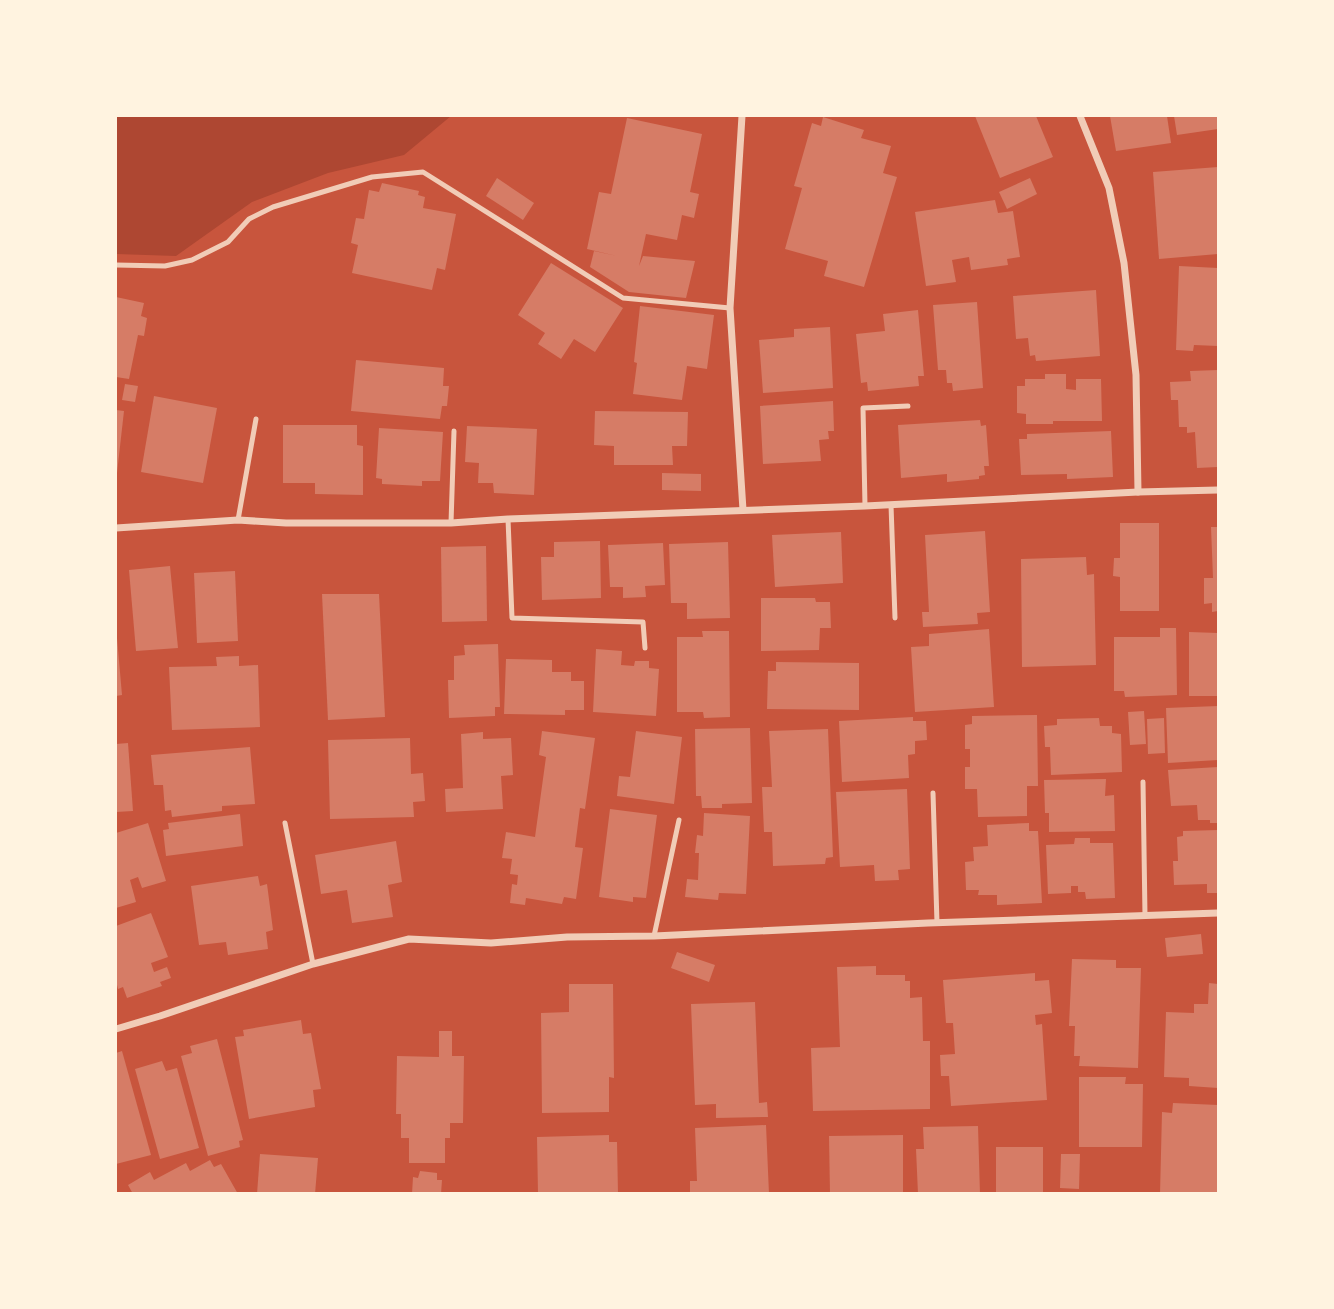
<svg xmlns="http://www.w3.org/2000/svg" width="1334" height="1309" font-family="'Space Grotesk',sans-serif">
	<style>
		.green { fill: #ae4732 }
		.building { fill: #d67c66 }
		.lines { fill: none; stroke-linecap: round; stroke-linejoin: round }
		.service { stroke: #f1ccb7; stroke-width: 5 }
		.minor { stroke: #f1ccb7; stroke-width: 7 }
	</style>
	<rect width="100%" height="100%" fill="#c8553d"/>
	<path class="green" d="M116,116H451L404,155L328,173L252,202L176,256L116,254Z"/>
	<g class="building">
		<path d="M975,116H1036L1053,157L1000,178Z"/>
		<path d="M1110,116H1167L1171,143L1116,151Z"/>
		<path d="M1174,116H1218V129L1177,135Z"/>
		<path d="M823,117L864,130L861,138L891,146L883,173L897,177L864,287L824,276L828,261L785,249L802,188L794,186L812,123L821,126Z"/>
		<path d="M627,118L702,134L690,192L699,194L694,218L682,215L677,240L646,234L639,266L643,256L695,261L686,298L629,292L590,267L594,251L617,256L587,249L599,192L611,194Z"/>
		<path d="M1218,167V254L1159,259L1153,172Z"/>
		<path d="M497,178L534,203L523,220L486,196Z"/>
		<path d="M1030,178L1037,194L1007,209L999,192Z"/>
		<path d="M382,183L419,191L418,195L425,197L423,208L456,214L445,270L437,268L432,290L352,273L358,245L351,243L356,218L364,219L369,190L379,192Z"/>
		<path d="M995,200L998,213L1013,211L1020,257L1007,259L1008,265L971,270L969,257L952,260L956,282L926,286L915,212Z"/>
		<path d="M551,263L623,308L595,352L574,339L561,359L538,344L545,333L518,315Z"/>
		<path d="M1179,266L1218,268V346L1194,345L1193,351L1176,350Z"/>
		<path d="M1096,290L1100,356L1036,361L1035,355L1030,356L1028,338L1016,339L1013,296Z"/>
		<path d="M116,297L144,303L141,316L147,318L144,336L138,335L129,379L116,377Z"/>
		<path d="M977,302L983,388L953,391L952,383H947L946,370H938L933,305Z"/>
		<path d="M640,306L714,315L707,369L687,366L682,400L633,394L637,363L634,362Z"/>
		<path d="M918,310L924,376H918L919,386L868,391L867,382L861,383L856,334L885,331L883,314Z"/>
		<path d="M830,327L833,388L763,393L759,340L794,337V329Z"/>
		<path d="M356,360L444,368L443,386H449L447,406H442L440,419L351,411Z"/>
		<path d="M1218,370V467L1197,468L1195,432L1187,433V427H1179L1178,400H1171L1170,382L1191,381L1190,371Z"/>
		<path d="M1045,374H1066V389L1076,390V379H1101L1102,421H1053V424H1026V414L1017,413V386H1025V379H1045Z"/>
		<path d="M125,384L138,386L135,402L122,400Z"/>
		<path d="M154,396L217,408L203,483L141,472Z"/>
		<path d="M833,401L834,431H828L829,439L819,440L821,461L763,464L760,406Z"/>
		<path d="M116,410L124,411L117,473H116Z"/>
		<path d="M595,411L688,412L687,446H672L673,465H614V446L594,445Z"/>
		<path d="M980,420L981,426L986,425L989,466H984L985,475L979,476V479L947,482V474L901,478L898,425Z"/>
		<path d="M283,425H357V445L363,446V495L315,494V483H283Z"/>
		<path d="M467,426L537,429L534,495L494,493L493,483H478L479,463L465,462Z"/>
		<path d="M379,428L443,432L440,481H422V486L382,484V479L376,478Z"/>
		<path d="M1111,431L1113,477L1067,479V474L1021,475L1019,439H1027V434Z"/>
		<path d="M662,473L701,474V491L662,490Z"/>
		<path d="M1120,523H1159V611H1120V577L1113,576L1114,558H1120Z"/>
		<path d="M1211,527H1218V611L1212,612V603L1204,604V578H1213Z"/>
		<path d="M985,531L990,612L977,613L978,624L923,627L922,612H929L925,535Z"/>
		<path d="M841,532L843,583L775,587L772,535Z"/>
		<path d="M600,541L601,598L542,600L541,557H554V542Z"/>
		<path d="M728,542L730,618L687,619V603H671L669,544Z"/>
		<path d="M663,543L665,585L645,586L646,597L623,598V587H610L608,545Z"/>
		<path d="M486,546L487,621L442,622L441,547Z"/>
		<path d="M1086,557L1087,575L1094,574L1096,665L1022,667L1021,559Z"/>
		<path d="M170,566L178,648L136,651L129,570Z"/>
		<path d="M235,571L238,641L197,643L194,573Z"/>
		<path d="M322,594H379L385,717L328,720Z"/>
		<path d="M761,598H815L816,602H830L831,628H820L819,650L761,651Z"/>
		<path d="M1160,628H1176L1177,695L1125,697L1124,691H1114V637H1160Z"/>
		<path d="M989,629L994,707L915,712L911,647L929,646V634Z"/>
		<path d="M702,631H729L730,717L704,718L703,712H677V637H703Z"/>
		<path d="M1189,632L1218,633V696H1189Z"/>
		<path d="M116,638H117L122,695L116,696Z"/>
		<path d="M498,644L500,707H495V716L449,718L448,680H454V656L465,655L464,645Z"/>
		<path d="M596,649L622,651L621,665L634,666L635,661H649V668L659,669L656,716L593,712Z"/>
		<path d="M239,656V666L258,665L260,727L172,730L169,667L217,666L216,657Z"/>
		<path d="M506,659L552,660V672H571V681H584V710H565V715L504,714Z"/>
		<path d="M776,662L859,663V710L767,709L768,671H776Z"/>
		<path d="M1218,706V760L1168,763L1166,708Z"/>
		<path d="M1144,711L1146,744L1130,745L1128,712Z"/>
		<path d="M1037,715L1038,786H1027V816L978,817L977,789H965V767H970V749H965V725L972,724V716Z"/>
		<path d="M913,717V721H926L927,740L915,741V754L908,755L909,778L842,782L839,721Z"/>
		<path d="M1099,718L1100,726H1112V733L1121,734L1122,772L1051,775L1050,747H1045L1044,726L1057,725V719Z"/>
		<path d="M1164,718L1165,753L1148,754L1147,719Z"/>
		<path d="M750,728L752,803L722,804V808H702L701,796H696L695,729Z"/>
		<path d="M828,729L833,857L826,858L825,864L773,866L772,832H764L762,787H772L769,731Z"/>
		<path d="M542,731L595,738L585,809L580,808L575,847L583,848L576,899L564,897L562,904L526,898L525,905L510,903L512,884L517,885L518,875L510,874L512,859L502,858L506,832L535,837L546,757L539,755Z"/>
		<path d="M636,731L682,737L674,804L617,796L619,776L630,777Z"/>
		<path d="M483,732V739L511,738L513,775L501,776L503,809L446,812L445,789L463,788L461,734Z"/>
		<path d="M410,738L411,774L423,773L425,801L413,802L414,817L330,819L328,740Z"/>
		<path d="M128,743L133,811L116,812V744Z"/>
		<path d="M250,747L255,804L222,806V811L172,817L171,810L165,811L163,785H154L151,755Z"/>
		<path d="M1218,767V823H1210V820H1198L1197,805L1171,806L1168,770Z"/>
		<path d="M1106,779L1105,796L1114,795L1115,831L1049,832V813H1045L1044,780Z"/>
		<path d="M907,789L910,869L898,870L899,880L875,881L874,865L840,867L836,792Z"/>
		<path d="M610,809L657,815L646,898L633,897V902L599,897Z"/>
		<path d="M704,813L750,816L746,894L719,893L718,900L685,897L687,879L698,880L699,853H695L697,835L703,836Z"/>
		<path d="M240,814L243,846L166,856L163,830L169,829L168,823Z"/>
		<path d="M148,823L166,881L142,888L138,877L130,880L136,902L116,908V833Z"/>
		<path d="M1029,823V831H1038L1042,903L997,905V895H978L979,890H966L965,862L974,861L973,847L988,846L987,825Z"/>
		<path d="M1218,830V893H1207V884L1174,885L1173,861H1178L1177,837L1183,836V831Z"/>
		<path d="M1075,838H1090V843H1113L1115,898L1086,899L1085,892H1078V886H1071V893L1048,894L1046,845L1074,844Z"/>
		<path d="M396,841L402,882L388,885L393,917L352,923L347,890L321,894L315,855Z"/>
		<path d="M258,876L260,886L267,884L273,930L266,932L268,949L228,955L226,942L199,945L191,886Z"/>
		<path d="M151,913L168,957L151,963L154,972L167,967L171,978L160,982L162,986L127,998L123,987L118,989L116,981V926Z"/>
		<path d="M1201,934L1203,954L1167,957L1165,938Z"/>
		<path d="M677,952L715,965L709,982L671,968Z"/>
		<path d="M1072,959L1116,960V968H1141L1138,1068L1079,1066L1080,1056H1074L1075,1026H1069Z"/>
		<path d="M876,966V975H905V981H910V998L922,997L923,1041H930V1109L813,1111L811,1048L840,1047L837,967Z"/>
		<path d="M1035,973V981L1049,980L1052,1013L1035,1015L1036,1025L1042,1024L1047,1100L951,1106L949,1076H941L940,1055L955,1054L953,1023H946L943,980Z"/>
		<path d="M1209,983L1218,984V1088L1189,1086V1078L1164,1077L1166,1012L1194,1013V1004H1208Z"/>
		<path d="M569,984H613L614,1078L609,1077V1112L542,1113L541,1013L569,1012Z"/>
		<path d="M755,1002L759,1103L767,1102L768,1117L716,1118V1104L695,1105L691,1004Z"/>
		<path d="M301,1020L303,1034L311,1033L321,1089L313,1090L315,1107L249,1119L235,1037L244,1036L243,1030Z"/>
		<path d="M439,1031H452V1056H464L463,1123H450V1138H445V1163H409V1138H401V1114H396L397,1056L439,1057Z"/>
		<path d="M217,1039L243,1140L239,1141L240,1147L208,1156L181,1056L192,1053L190,1046Z"/>
		<path d="M122,1051L151,1155L116,1164V1053Z"/>
		<path d="M162,1061L166,1071L177,1068L199,1148L160,1159L135,1069Z"/>
		<path d="M1079,1077H1126L1125,1084H1143L1142,1147H1079Z"/>
		<path d="M1173,1103L1218,1105V1194H1160L1162,1112L1172,1113Z"/>
		<path d="M766,1125L769,1194H690V1181H697L695,1128Z"/>
		<path d="M978,1126L980,1194H918L916,1149H924L923,1127Z"/>
		<path d="M609,1135V1142H617L618,1194H538L537,1137Z"/>
		<path d="M903,1135V1194H830L829,1136Z"/>
		<rect x="996" y="1147" width="47" height="47"/>
		<path d="M260,1154L318,1158L315,1194H257Z"/>
		<path d="M1061,1154H1080L1079,1189L1060,1188Z"/>
		<path d="M210,1160L214,1167L221,1164L238,1194H133L128,1185L150,1172L154,1180L186,1163L190,1171Z"/>
		<path d="M420,1171L437,1173V1180H442L441,1194H412L413,1177L418,1178Z"/>
	</g>
	<g class="lines">
		<g class="service">
			<path d="M116,265L165,266L192,260L228,242L249,219L273,207L372,177L423,172L623,298L730,308"/>
			<path d="M891,505L895,618"/>
			<path d="M865,506L863,408L908,406"/>
			<path d="M508,519L512,618L643,622L645,648"/>
			<path d="M238,520L256,419"/>
			<path d="M451,523L454,431"/>
			<path d="M1143,782L1145,916"/>
			<path d="M933,793L937,923"/>
			<path d="M285,823L313,964"/>
			<path d="M654,936L679,820"/>
		</g>
		<g class="minor">
			<path d="M742,116L730,308L743,510"/>
			<path d="M1080,116L1109,188L1124,263L1136,375L1138,492"/>
			<path d="M116,528L238,520L286,523H451L508,519L865,506L1138,492L1218,490"/>
			<path d="M116,1029L160,1016L313,964L409,939L491,943L567,937L654,936L928,923L1218,913"/>
		</g>
	</g>
	<rect width="1334" height="1309" fill="none" stroke="#fff3e0" stroke-width="234"/>
</svg>
